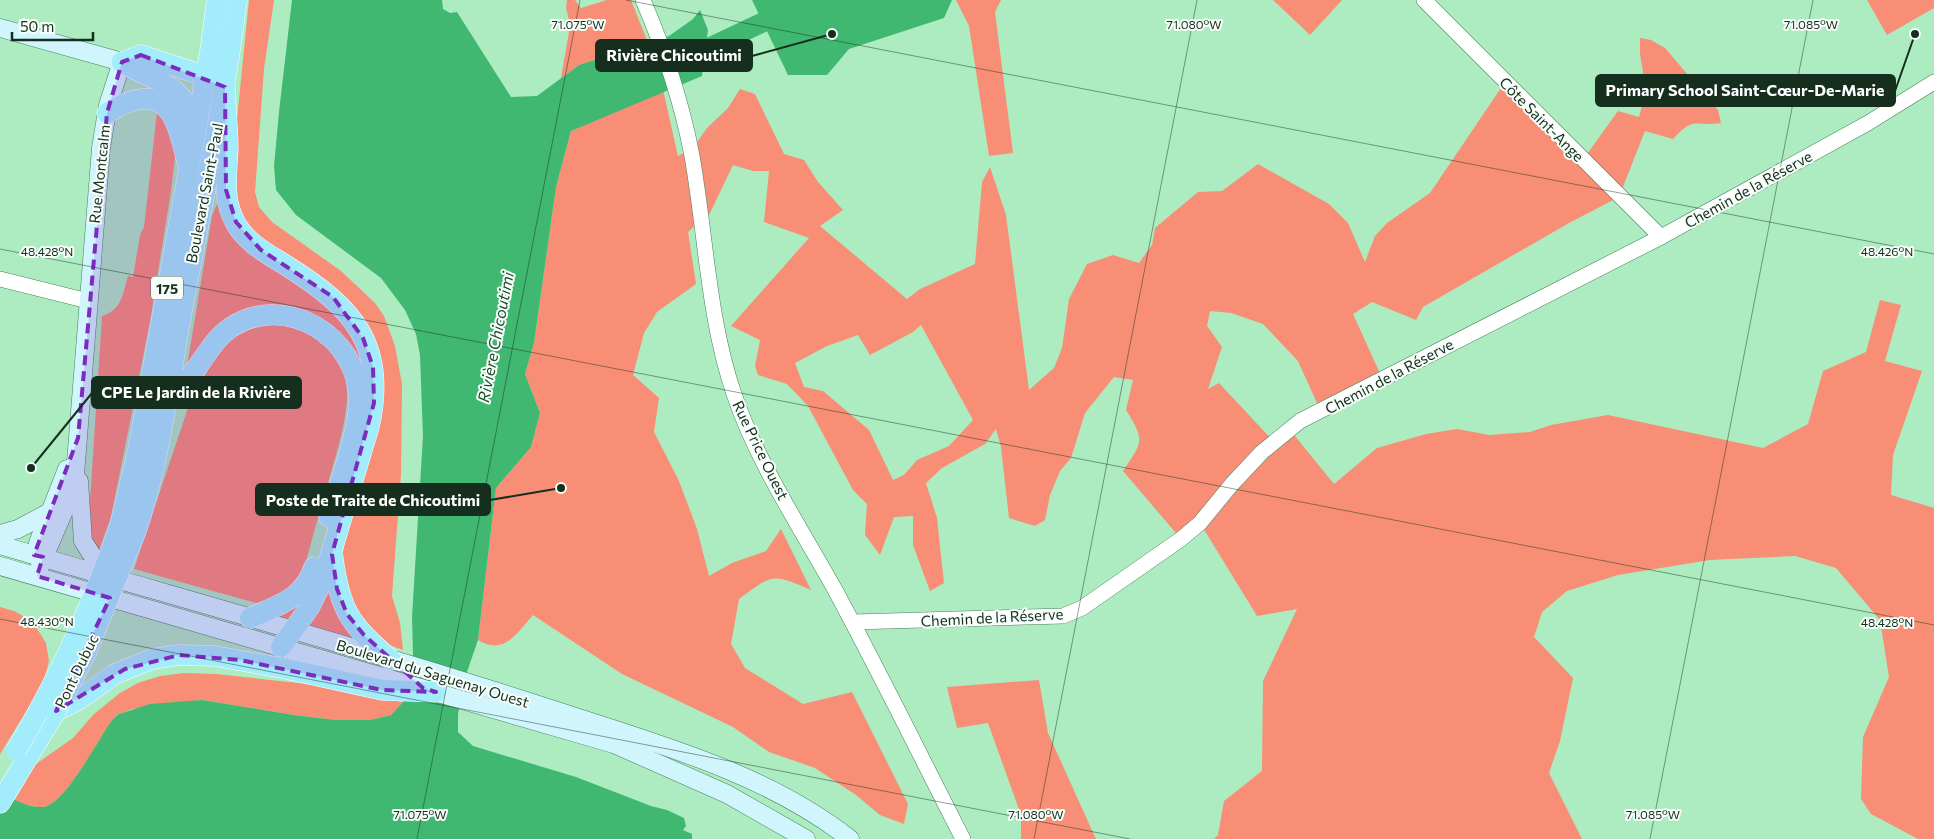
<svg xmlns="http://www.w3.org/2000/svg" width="1934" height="839" font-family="Commissioner,sans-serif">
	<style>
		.green { fill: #f88e75; fill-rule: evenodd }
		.water { fill: #40b871 }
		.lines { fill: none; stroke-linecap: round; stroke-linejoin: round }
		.river { stroke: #40b871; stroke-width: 20 }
		.tertiary-casing { stroke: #45825a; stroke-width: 16 }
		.secondary-casing { stroke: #45825a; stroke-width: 19 }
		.primary-casing { stroke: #fff; stroke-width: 21 }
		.tertiary { stroke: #fff; stroke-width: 15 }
		.secondary { stroke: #d0f5fd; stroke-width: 18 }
		.primary { stroke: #a2ecfb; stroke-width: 20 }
		.primary-bridge-casing { stroke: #fff; stroke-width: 21; stroke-linecap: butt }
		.primary-bridge { stroke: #a2ecfb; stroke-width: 20 }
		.marked { fill: #7b2cbf; fill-opacity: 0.2; stroke: #7b2cbf; stroke-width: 4; stroke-dasharray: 10 6; stroke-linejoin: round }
		.ticks { fill: none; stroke: #152e1e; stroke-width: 1; stroke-opacity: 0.45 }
		.labels { text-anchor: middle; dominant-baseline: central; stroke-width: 4; stroke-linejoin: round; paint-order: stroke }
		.shield { fill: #f7fef9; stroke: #596c60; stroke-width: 1 }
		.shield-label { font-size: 14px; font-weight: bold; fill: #152e1e }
		.street-label { font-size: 15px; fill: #152e1e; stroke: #f7fef9 }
		.water-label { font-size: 16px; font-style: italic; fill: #1d4c2f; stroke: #f7fef9 }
		.ticks-label { font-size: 12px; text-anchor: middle; fill: #152e1e; stroke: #f7fef9; stroke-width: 4; stroke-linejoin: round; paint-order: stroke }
		.leader { fill: none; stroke: #152e1e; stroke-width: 2 }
		.callout-dot { fill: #152e1e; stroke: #f7fef9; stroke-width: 2 }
		.callout { fill: #152e1e; stroke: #152e1e; stroke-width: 2 }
		.callout-label { font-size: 16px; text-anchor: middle; font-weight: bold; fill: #fff }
	</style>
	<rect width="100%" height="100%" fill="#adecc0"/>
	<g class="green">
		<path d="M249,0H274L264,69L255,192L259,207L272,222L341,271L375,303L384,316L395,346L402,384L401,474L392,596L400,623L403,650L384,643L355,616L341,564L376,355L238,216L232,169Z"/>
		<path d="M567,0H575L581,8L607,0H631L648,43L579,65L561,78L570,26L566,7Z"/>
		<path d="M956,0H1001L995,12L1013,153L989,156L969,26Z"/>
		<path d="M1273,0H1342L1310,35Z"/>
		<path d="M1867,0H1934V8L1887,35Z"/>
		<path d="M1640,38L1651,40L1665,48L1718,110L1721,123C1694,127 1695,115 1673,139L1645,131L1619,197L1569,223L1423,307L1416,320L1372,302L1353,314L1382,378L1321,412L1298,361L1263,324L1231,313L1210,311L1207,326L1222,347L1208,389L1219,383L1274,442L1290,430L1334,484L1377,448L1426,434L1457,429L1489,435L1530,432L1551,425L1608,415L1763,448L1808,424L1823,371L1866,352L1880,300L1901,305L1885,361L1922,371L1893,455L1891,495L1934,508V839H1918L1871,814L1861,799L1863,737L1889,677L1880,620L1836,568L1795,556L1710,560L1618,575L1567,591L1542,612L1534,637L1573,678L1560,741L1549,773L1582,839H1214L1218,835L1224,801L1262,771L1263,681L1297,609L1257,616L1200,523L1181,539L1123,471C1143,442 1145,440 1126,410L1133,380L1114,377L1085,413L1071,458L1060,471L1050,495L1045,520L1035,526L1009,518L1001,447L996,429L985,444L942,468L926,483L937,518L944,583L930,591L913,545V516L894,517L880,555L865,535L867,504L853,490L808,406L787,384L758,375L755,366L760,340L731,326L809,238L764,222L769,171H753L733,165L710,213L688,232L696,284L657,312L644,333L633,375L659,398L654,432L679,481L697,529L709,576L732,563L766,551L781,529L811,590C772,573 773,574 739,599L731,644L745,668L803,704L852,692L908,804L904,824L880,815L856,795L815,768L769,752L733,727L622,674L533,615C517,633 504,656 478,640L496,488L531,447L540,413L525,374L534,343L556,187L571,131L614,111L661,81L678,156L693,148L707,128L728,108L740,89L755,94L784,154L804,160L818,182L843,210L820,226L907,299L920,289L975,264L982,182L990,167L1006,215L1029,390L1054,368L1062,348L1069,299L1087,264L1113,255L1139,263L1152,245L1155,228L1198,192L1222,191L1258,164L1329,204L1348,223L1365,262L1375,236L1387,223L1430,193L1503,85L1582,161L1618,111L1639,117L1646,91L1640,54ZM921,325L973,420L949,446L917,460L904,475L893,480L869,430L823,391L804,387L795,363L827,346L858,335L870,355L913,332Z"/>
		<path d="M157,112L164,114L176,149L171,191L150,322L111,517L98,553L92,545L89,517L102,316C122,310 123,293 128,276L133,277L140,235L144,227Z"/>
		<path d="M218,202L349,324L369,377L322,568L291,623L273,618L310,587L335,508L359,367L275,309L187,366L212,216Z"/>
		<path d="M281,323C369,345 350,406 331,473C321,506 312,539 303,572C293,590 277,601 256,603L134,569L188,408L218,350L235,334L257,325Z"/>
		<path d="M328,581L354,638V639L312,628L306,623Z"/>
		<path d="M0,607L14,611L32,621L46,643L49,661L43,684L0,754Z"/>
		<path d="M184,673L216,674L326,686L403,702L391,715L370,720H336L294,715L202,700L132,709L119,714L112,720C99,738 65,804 44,807C35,808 23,803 14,801L36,764L73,738L94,714L120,693L138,683L160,676Z"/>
		<path d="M1039,680L1048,733L1096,839H1021V815L988,723L957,728L947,687Z"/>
	</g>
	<g class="water">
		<path d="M292,0H442L443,9L450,13L457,12L511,97L537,96L579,65L669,36L693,19L700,10L708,30L702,76L571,131L556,187L534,343L525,374L540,413L531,447L496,488L478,640L467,672L458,714V732L473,746L576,777L651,806L667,810L684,818L686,826L683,830L692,834V839H0V792C12,799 29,808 43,807C64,806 99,738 112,720L119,714L150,704L202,700L294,715L336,720H370L391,715L403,702L413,654L412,617L423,436L420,355L416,334L405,310L381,278L296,215L276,190L274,166L279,112Z"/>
		<path d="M752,0H952L944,18L849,49L827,75H788Z"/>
	</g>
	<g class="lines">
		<path class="river" d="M681,61L810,0"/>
		<defs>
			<g id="tertiary">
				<path d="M643,0C664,49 682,103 692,156C706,235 708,318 734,394C756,460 800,527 834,588C879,671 920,755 963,839"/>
				<path d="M1424,0L1661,237"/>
				<path d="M0,279L88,301"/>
				<path d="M853,622L1063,616L1082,608L1181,539L1200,523L1232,484L1262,452L1300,421L1661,237L1868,123L1934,82"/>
			</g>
			<g id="secondary">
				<path d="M0,28L122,62L108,105L101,148L75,475L66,506L39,569"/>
				<path d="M79,481L83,541L92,555L112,576"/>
				<path d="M0,534L18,529L50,512"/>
				<path d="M38,543L67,469"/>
				<path d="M0,545C183,599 367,649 548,708C651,742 763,771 850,839"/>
				<path d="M0,566L614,744L727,794L806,839"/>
			</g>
			<g id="primary">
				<path d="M122,62L141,55L205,76L216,82"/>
				<path d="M122,62C159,85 176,78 197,123"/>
				<path d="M225,87C225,107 228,128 228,148C227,174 222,198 235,222C246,243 268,254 287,266C352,307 388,344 369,427L323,580L309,608L281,647"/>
				<path d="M107,113C116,108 126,102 136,100C174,91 180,135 187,161"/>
				<path d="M167,404C175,394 184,384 192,374C205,358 213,340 230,328C285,291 358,336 359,399C359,434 339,483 329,517"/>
				<path d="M120,525L138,450L210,52L217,0"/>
				<path d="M136,531C161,458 169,381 183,305C202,204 224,103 237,0"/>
				<path d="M333,558C340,612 351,625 391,660"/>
				<path d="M250,618C278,605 304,599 314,567"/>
				<path d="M0,803L56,711L80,699L115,674L152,659L179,655L215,656L282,668L382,690L436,692"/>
			</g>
		</defs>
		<use href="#tertiary" class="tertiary-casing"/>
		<use href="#secondary" class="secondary-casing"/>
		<use href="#primary" class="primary-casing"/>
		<use href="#tertiary" class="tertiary"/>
		<use href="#secondary" class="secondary"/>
		<use href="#primary" class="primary"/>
		<defs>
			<g id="primary-bridge">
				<path d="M56,711L86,653L136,531"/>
				<path d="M16,751C58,679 93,605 120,525"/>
			</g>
		</defs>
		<use href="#primary-bridge" class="primary-bridge-casing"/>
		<use href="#primary-bridge" class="primary-bridge"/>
	</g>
	<path class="marked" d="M141,55L225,87L226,190L236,222L261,250L333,297L363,338L373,367L374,403L332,554L337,589L347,614L364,635L423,688L436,692L382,690L240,660L179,655L125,669L56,711L110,598L37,576L43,557L34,555L78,438L107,113L122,62Z"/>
	<path class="ticks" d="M626,0L1934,254M0,249L1934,625M0,619L1130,839M417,839L580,0M1034,839L1197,0M1650,839L1813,0"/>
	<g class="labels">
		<rect class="shield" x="151" y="276.5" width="32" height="23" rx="4"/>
		<g class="shield-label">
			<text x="167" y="288">175</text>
		</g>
		<g class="street-label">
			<text transform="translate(1542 119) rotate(45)">Côte Saint-Ange</text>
			<text transform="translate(99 174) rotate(-84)">Rue Montcalm</text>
			<text transform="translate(1748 189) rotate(-29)">Chemin de la Réserve</text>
			<text transform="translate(204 193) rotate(-79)">Boulevard Saint-Paul</text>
			<text transform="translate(1389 376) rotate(-28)">Chemin de la Réserve</text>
			<text transform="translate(761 450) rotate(64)">Rue Price Ouest</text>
			<text transform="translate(992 617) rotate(-3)">Chemin de la Réserve</text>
			<text transform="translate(76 671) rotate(-64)">Pont Dubuc</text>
			<text transform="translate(433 673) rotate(17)">Boulevard du Saguenay Ouest</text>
		</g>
		<g class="water-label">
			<text transform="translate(495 337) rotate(-79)">Rivière Chicoutimi</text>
		</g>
	</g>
	<g class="ticks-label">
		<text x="578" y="29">71.075°W</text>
		<text x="1194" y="29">71.080°W</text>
		<text x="1811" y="29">71.085°W</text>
		<text x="47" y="256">48.428°N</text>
		<text x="1887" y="256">48.426°N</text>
		<text x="47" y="626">48.430°N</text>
		<text x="1887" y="627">48.428°N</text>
		<text x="420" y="819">71.075°W</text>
		<text x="1036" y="819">71.080°W</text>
		<text x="1653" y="819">71.085°W</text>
	</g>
	<path class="leader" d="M832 34L752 56M1915 34L1895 91M31 468L92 393M561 488L490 500"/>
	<g class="callout-dot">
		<circle cx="832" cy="34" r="5"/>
		<circle cx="1915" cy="34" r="5"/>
		<circle cx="31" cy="468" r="5"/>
		<circle cx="561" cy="488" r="5"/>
	</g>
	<g class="callout">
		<rect x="596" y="40" width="156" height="31" rx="5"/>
		<rect x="1596" y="75" width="299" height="31" rx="5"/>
		<rect x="92" y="377" width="209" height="31" rx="5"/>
		<rect x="256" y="484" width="234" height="31" rx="5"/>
	</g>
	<g class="callout-label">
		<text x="674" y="61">Rivière Chicoutimi</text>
		<text x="1745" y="96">Primary School Saint-Cœur-De-Marie</text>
		<text x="196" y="398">CPE Le Jardin de la Rivière</text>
		<text x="373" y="506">Poste de Traite de Chicoutimi</text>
	</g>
	<path d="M12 32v8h81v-8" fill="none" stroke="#152e1e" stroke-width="2.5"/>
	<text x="20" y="32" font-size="15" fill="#152e1e" stroke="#f7fef9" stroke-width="4" paint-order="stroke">50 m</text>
</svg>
